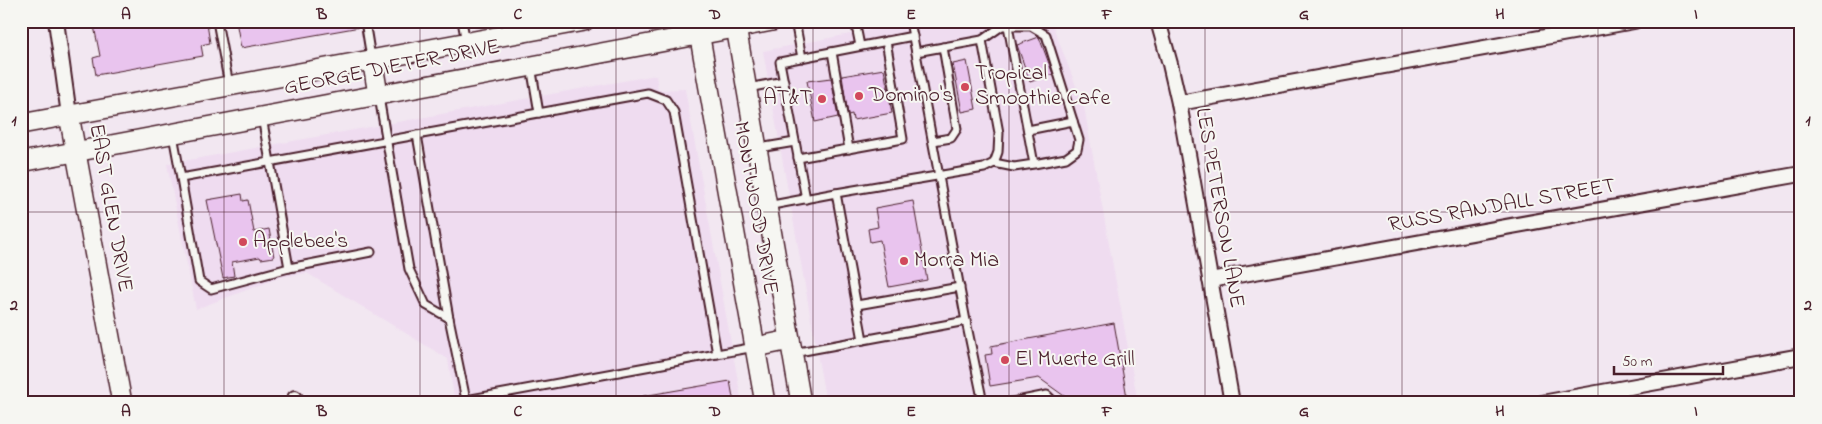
<svg xmlns="http://www.w3.org/2000/svg" width="1822" height="424" font-family="'Indie Flower',sans-serif">
	<style>
		.built { fill: #efdcf0 }
		.building { fill: #e9c4ee; stroke: #4a1f2b }
		.lines { fill: none; stroke-linecap: round; stroke-linejoin: round }
		.lane-casing { stroke: #4a1f2b; stroke-width: 11 }
		.street-casing { stroke: #4a1f2b; stroke-width: 18 }
		.secondary-casing { stroke: #4a1f2b; stroke-width: 22 }
		.lane { stroke: #f6f6f2; stroke-width: 7 }
		.street { stroke: #f6f6f2; stroke-width: 14 }
		.secondary { stroke: #f6f6f2; stroke-width: 19 }
		.grid { fill: none; stroke: #4a1f2b; stroke-width: 1; stroke-opacity: 0.55 }
		.poi-dot { fill: #d1495b; stroke: #f6f6f2; stroke-width: 2 }
		.labels { text-anchor: middle; dominant-baseline: central; stroke-width: 4; stroke-linejoin: round; paint-order: stroke }
		.street-label { font-size: 22px; fill: #4a1f2b; stroke: #f6f6f2 }
		.poi-label { font-size: 22px; fill: #4a1f2b; stroke: #f6f6f2; text-anchor: start }
		.neatline { fill: none; stroke: #4a1f2b; stroke-width: 2 }
		.grid-label { font-size: 16px; text-anchor: middle; font-weight: bold; fill: #4a1f2b }
	</style>
	<rect width="100%" height="100%" fill="#f2e7f1"/>
	<filter id="ink" filterUnits="userSpaceOnUse"><feTurbulence type="fractalNoise" baseFrequency=".02" numOctaves="2"/><feDisplacementMap in="SourceGraphic" scale="10" xChannelSelector="R" yChannelSelector="G"/><feConvolveMatrix kernelMatrix="1 2 1 2 8 2 1 2 1" color-interpolation-filters="sRGB"/></filter>
	<g filter="url(#ink)">
		<g class="built">
			<path d="M916,21H1051L1084,107L1138,403H826L763,51Z"/>
			<path d="M656,75L658,90L685,89L742,403H455L448,359L307,273L281,277L196,309L167,164Z"/>
		</g>
		<g class="building">
			<path d="M93,21H197L198,25L207,24L210,43L201,45L203,56L96,75L93,58L100,56Z"/>
			<path d="M236,21H359L360,27L241,48Z"/>
			<path d="M1039,37L1053,74L1030,82L1017,45Z"/>
			<path d="M967,61L976,109L962,112L953,64Z"/>
			<path d="M884,69L892,113L853,120L852,114L848,115L842,76Z"/>
			<path d="M831,78L838,117L815,122L807,81Z"/>
			<path d="M242,194L243,201L248,200L254,232L269,229L274,257L261,259L260,257L232,262L234,276L223,278L207,200Z"/>
			<path d="M913,201L927,280L889,287L880,240L870,242L868,229L878,227L875,208Z"/>
			<path d="M1114,323L1128,403H1074L1039,378L990,386L985,355L992,354L991,346Z"/>
			<path d="M730,381L734,403H643V396Z"/>
		</g>
		<g class="lines">
			<defs>
				<g id="lane">
					<path d="M217,21L229,85"/>
					<path d="M365,21L371,58"/>
					<path d="M462,21L466,42"/>
					<path d="M795,21L802,58"/>
					<path d="M855,21L860,46"/>
					<path d="M910,21L966,321"/>
					<path d="M832,52L849,149"/>
					<path d="M916,52L982,40L1002,26H1008L1007,23"/>
					<path d="M531,66L539,113"/>
					<path d="M748,88L784,81"/>
					<path d="M379,97L409,269L426,305L449,318L466,400L755,347"/>
					<path d="M262,117L289,268"/>
					<path d="M1028,130L1073,121"/>
					<path d="M173,135L181,178L648,93L666,100L674,112L717,354"/>
					<path d="M417,135L449,318"/>
					<path d="M933,141L951,138L957,129L943,47"/>
					<path d="M759,148L795,142"/>
					<path d="M798,158L903,139L886,41"/>
					<path d="M994,163L1014,167L1034,164L1066,158L1077,150L1079,140L1046,35L1031,26H1008L1034,164"/>
					<path d="M181,178L199,281L211,289L289,268L371,252"/>
					<path d="M836,193L984,168L994,163L998,152L999,133L982,40"/>
					<path d="M806,199L780,62L913,36"/>
					<path d="M767,206L836,193L863,340"/>
					<path d="M857,305L960,287"/>
					<path d="M793,353L966,321L983,403"/>
					<path d="M1007,403L1047,395L1055,403"/>
				</g>
				<g id="street">
					<path d="M56,21L69,115"/>
					<path d="M1158,21L1170,64L1179,103L1232,403"/>
					<path d="M1179,103L1634,21"/>
					<path d="M1210,280L1801,174"/>
					<path d="M293,403L295,398"/>
					<path d="M1542,403L1801,356"/>
				</g>
				<g id="secondary">
					<path d="M697,21L765,403"/>
					<path d="M735,21L801,403"/>
					<path d="M372,59L378,94"/>
					<path d="M69,115L122,403"/>
					<path d="M21,124L584,21"/>
					<path d="M21,162L772,21"/>
					<path d="M756,347L790,340"/>
				</g>
			</defs>
			<use href="#lane" class="lane-casing"/>
			<use href="#street" class="street-casing"/>
			<use href="#secondary" class="secondary-casing"/>
			<use href="#lane" class="lane"/>
			<use href="#street" class="street"/>
			<use href="#secondary" class="secondary"/>
		</g>
	</g>
	<path class="grid" d="M224,21V403M420,21V403M616,21V403M813,21V403M1009,21V403M1205,21V403M1402,21V403M1598,21V403M21,212H1801"/>
	<g class="poi-dot">
		<circle cx="965" cy="87" r="5"/>
		<circle cx="859" cy="96" r="5"/>
		<circle cx="822" cy="99" r="5"/>
		<circle cx="243" cy="242" r="5"/>
		<circle cx="904" cy="261" r="5"/>
		<circle cx="1005" cy="360" r="5"/>
	</g>
	<g class="labels">
		<g class="street-label">
			<text transform="translate(392 68) rotate(-11)">GEORGE DIETER DRIVE</text>
			<text transform="translate(1502 206) rotate(-10)">RUSS RANDALL STREET</text>
			<text transform="translate(110 208) rotate(80)">EAST GLEN DRIVE</text>
			<text transform="translate(755 208) rotate(80)">MONTWOOD DRIVE</text>
			<text transform="translate(1219 208) rotate(80)">LES PETERSON LANE</text>
		</g>
		<g class="poi-label">
			<text x="975" y="74">Tropical<tspan x="975" dy="25">Smoothie Cafe</tspan></text>
			<text x="869" y="96">Domino's</text>
			<text x="812" y="99" text-anchor="end">AT&amp;T</text>
			<text x="253" y="242">Applebee's</text>
			<text x="914" y="261">Morra Mia</text>
			<text x="1015" y="360">El Muerte Grill</text>
		</g>
	</g>
	<rect width="1822" height="424" fill="none" stroke="#f6f6f2" stroke-width="55"/>
	<path d="M1614 366v8h109v-8" fill="none" stroke="#4a1f2b" stroke-width="2.5"/>
	<text x="1622" y="366" font-size="15" fill="#4a1f2b" stroke="#f6f6f2" stroke-width="4" paint-order="stroke">50 m</text>
	<rect x="28" y="28" width="1766" height="368" class="neatline"/>
	<g class="grid-label">
		<text x="126" y="19">A</text>
		<text x="322" y="19">B</text>
		<text x="518" y="19">C</text>
		<text x="715" y="19">D</text>
		<text x="911" y="19">E</text>
		<text x="1107" y="19">F</text>
		<text x="1304" y="19">G</text>
		<text x="1500" y="19">H</text>
		<text x="1696" y="19">I</text>
		<text x="14" y="125">1</text>
		<text x="1808" y="125">1</text>
		<text x="14" y="310">2</text>
		<text x="1808" y="310">2</text>
		<text x="126" y="416">A</text>
		<text x="322" y="416">B</text>
		<text x="518" y="416">C</text>
		<text x="715" y="416">D</text>
		<text x="911" y="416">E</text>
		<text x="1107" y="416">F</text>
		<text x="1304" y="416">G</text>
		<text x="1500" y="416">H</text>
		<text x="1696" y="416">I</text>
	</g>
</svg>
